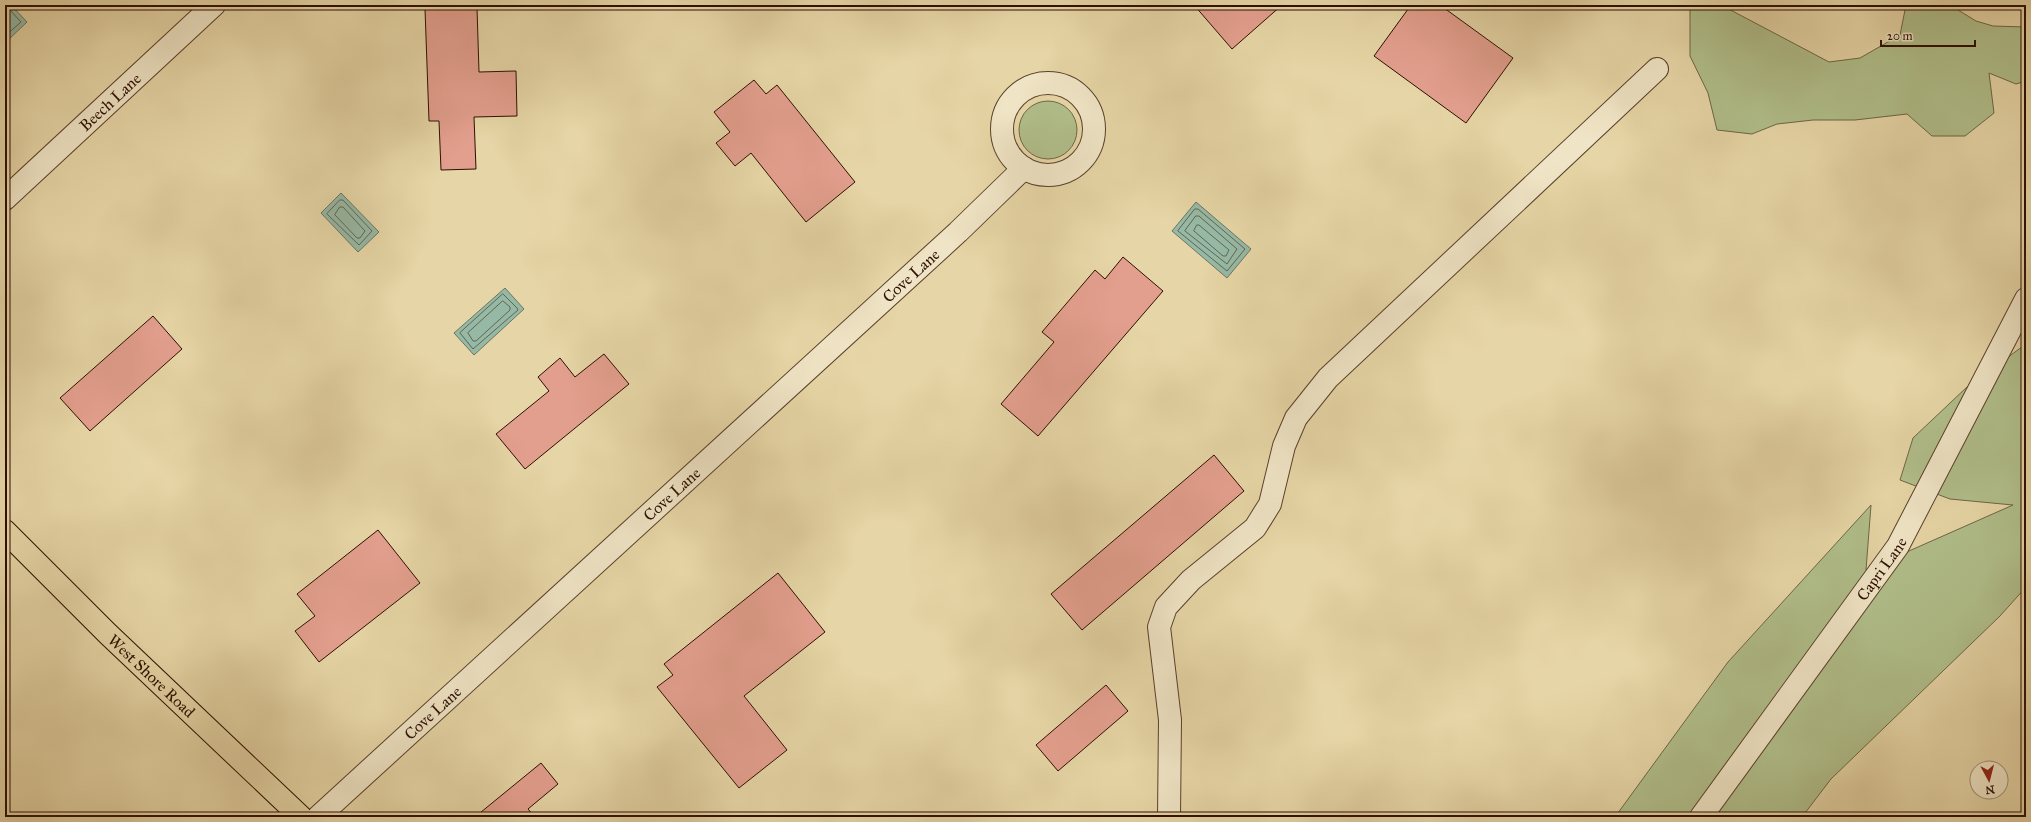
<svg xmlns="http://www.w3.org/2000/svg" width="2031" height="822" font-family="'IM FELL Great Primer',serif">
	<style>
		.green { fill: #b0be8a; stroke: #6e6645 }
		.water { fill: #96b9a5; stroke: #6c7563 }
		.lines { fill: none; stroke-linecap: round; stroke-linejoin: round }
		.shore { stroke: #626452; stroke-width: 1 }
		.building { fill: #e39f8e; stroke: #2d0f00 }
		.minor-casing { stroke: #5b402a; stroke-width: 24 }
		.major-casing { stroke: #2d0f00; stroke-width: 24 }
		.minor { stroke: #efe4c5; stroke-width: 22 }
		.major { stroke: #e6d5a6; stroke-width: 22 }
		.labels { text-anchor: middle; dominant-baseline: central; stroke-width: 3; stroke-linejoin: round; paint-order: stroke }
		.street-label { font-size: 16px; fill: #2d0f00; stroke: #efe4c5 }
	</style>
	<rect width="100%" height="100%" fill="#e6d5a6"/>
	<filter id="stains"><feTurbulence type="fractalNoise" baseFrequency=".005" numOctaves="4"/><feColorMatrix values="0 0 0 0 .2 0 0 0 0 .09 0 0 0 0 .02 0 0 0 .5 -.17"/></filter>
	<radialGradient id="worn" r=".72"><stop offset=".6" stop-color="#630" stop-opacity="0"/><stop offset="1" stop-color="#630" stop-opacity=".3"/></radialGradient>
	<g class="green">
		<path d="M1690,5L1723,6L1829,62L1860,58L1900,35L1906,5H1950L1976,21L1993,26L2026,27V81L2016,84L1989,73L1994,113L1965,136H1932L1907,114L1855,120H1813L1777,124L1752,134L1717,130L1708,93L1690,56Z"/>
		<circle cx="1048" cy="130" r="29"/>
		<path d="M2026,344V587L2000,616L1831,779L1802,817H1615L1728,662L1871,505L1866,570L2013,505L1950,499L1900,480L1913,438L1967,387Z"/>
	</g>
	<g class="water">
		<path d="M5,5H11L27,22L7,41L5,39Z"/>
		<path d="M341,193L379,232L358,252L321,213Z"/>
		<path d="M1196,202L1251,249L1227,278L1172,231Z"/>
		<path d="M505,288L524,309L474,355L454,333Z"/>
	</g>
	<g class="lines">
		<g class="shore">
			<path d="M5,36L21,22L9,9V5"/>
			<path d="M340,200H343L372,231L359,245L327,214Z"/>
			<path d="M340,207H343L365,231L360,238H357L335,215Z"/>
			<path d="M1195,209H1198L1245,249L1227,271L1178,231Z"/>
			<path d="M1196,216H1199L1237,249L1227,264L1185,231Z"/>
			<path d="M1197,225H1199L1229,250L1226,256H1223L1194,231Z"/>
			<path d="M503,294L517,308L518,310L473,349L460,333Z"/>
			<path d="M503,301L510,307V310L476,341H473L468,333Z"/>
		</g>
	</g>
	<g class="building">
		<path d="M1194,5H1282L1232,49Z"/>
		<path d="M1411,5H1440L1513,58L1466,123L1374,56Z"/>
		<path d="M477,8L479,72L516,71L517,116L474,117L476,169L441,170L439,121H429L425,9Z"/>
		<path d="M754,80L766,94L777,85L855,182L806,222L751,153L735,166L716,143L730,132L714,112Z"/>
		<path d="M1123,257L1163,291L1038,436L1001,404L1054,342L1042,332L1095,270L1105,279Z"/>
		<path d="M153,316L182,349L90,431L60,398Z"/>
		<path d="M604,354L629,384L525,469L496,434L549,391L538,377L560,358L575,377Z"/>
		<path d="M1214,455L1244,491L1082,630L1051,594Z"/>
		<path d="M378,530L420,583L319,662L295,631L315,616L297,594Z"/>
		<path d="M778,573L825,632L744,696L787,750L739,788L657,687L673,675L664,664Z"/>
		<path d="M1106,685L1128,711L1058,771L1036,745Z"/>
		<path d="M541,763L558,784L528,809L535,817H475Z"/>
	</g>
	<g class="lines">
		<defs>
			<g id="minor">
				<circle cx="1048" cy="129" r="46"/>
				<path id="s1" d="M5,199L214,5"/>
				<path id="s2" d="M318,817L958,232L1024,168"/>
				<path d="M1169,817L1170,720L1159,627L1166,607L1191,580L1255,528L1270,504L1284,446L1296,418L1328,378L1657,69"/>
				<path id="s3" d="M1701,817L1898,546L2026,299"/>
			</g>
			<g id="major">
				<path id="s4" d="M5,531L108,634L301,817"/>
			</g>
		</defs>
		<use href="#minor" class="minor-casing"/>
		<use href="#major" class="major-casing"/>
		<use href="#minor" class="minor"/>
		<use href="#major" class="major"/>
	</g>
	<g class="labels">
		<g class="street-label">
			<text stroke="none"><textPath href="#s1" startOffset="143">Beech Lane</textPath></text>
			<text stroke="none"><textPath href="#s2" startOffset="803">Cove Lane</textPath></text>
			<text stroke="none"><textPath href="#s2" startOffset="479">Cove Lane</textPath></text>
			<text stroke="none"><textPath href="#s3" startOffset="307">Capri Lane</textPath></text>
			<text stroke="none"><textPath href="#s4" startOffset="206">West Shore Road</textPath></text>
			<text stroke="none"><textPath href="#s2" startOffset="155">Cove Lane</textPath></text>
		</g>
	</g>
	<rect width="2031" height="822" fill="none" stroke="#e6d5a6" stroke-width="20"/>
	<rect x="6" y="6" width="2019" height="810" fill="none" stroke="#2d0f00" stroke-width="2"/>
	<rect x="10" y="10" width="2011" height="802" fill="none" stroke="#2d0f00"/>
	<g transform="translate(1989 780) rotate(173)"><circle r="19" fill="#efe4c5" stroke="#a18f76"/>
	<path d="M0-3L7 15L0 10L-7 15Z" fill="#8f2418"/>
	<text y="-6" font-size="11" font-weight="bold" text-anchor="middle" fill="#2d0f00">N</text>
	</g>
	<path d="M1881 40v6h94v-6" fill="none" stroke="#2d0f00" stroke-width="2"/>
	<text x="1887" y="40" font-size="12" fill="#2d0f00" stroke="#efe4c5" stroke-width="3" paint-order="stroke">20 m</text>
	<rect width="100%" height="100%" filter="url(#stains)"/>
	<rect width="100%" height="100%" fill="url(#worn)"/>
</svg>
